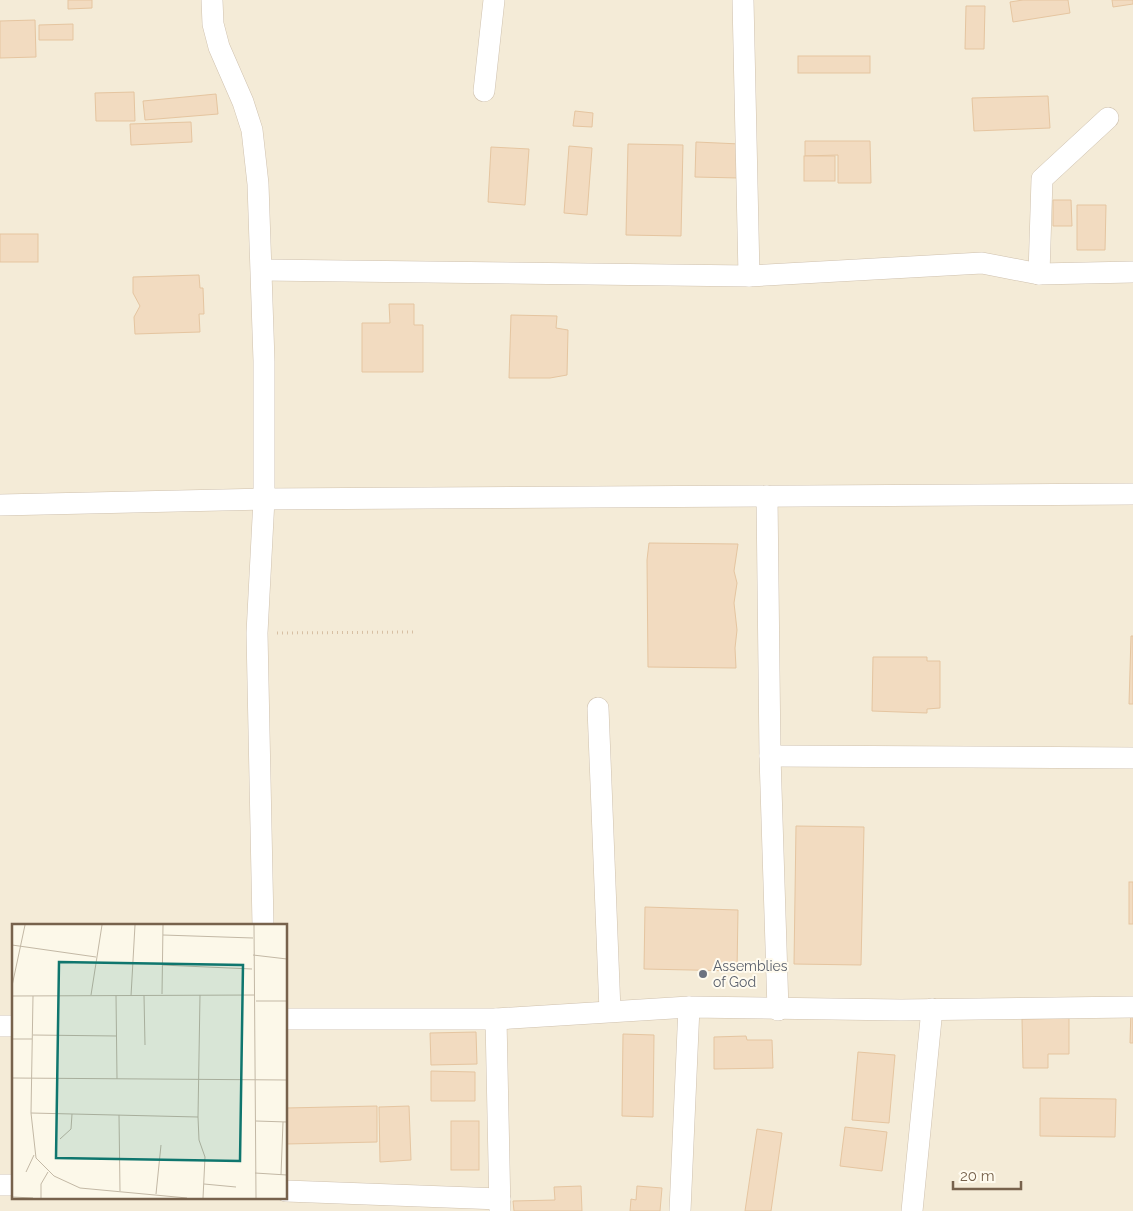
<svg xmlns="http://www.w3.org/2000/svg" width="1133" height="1211" font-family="Raleway,sans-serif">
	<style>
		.residential { fill: #f4ebd7; fill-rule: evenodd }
		.building { fill: #f2dbc0; stroke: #e5c5a0 }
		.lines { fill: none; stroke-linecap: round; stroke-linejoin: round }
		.minor-casing { stroke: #cfc1ae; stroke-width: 22 }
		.path { stroke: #d7bfa3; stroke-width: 3; stroke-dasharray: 1 4; stroke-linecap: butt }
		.minor { stroke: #fff; stroke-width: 21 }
		.worship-dot { fill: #6b7280; stroke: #fffbef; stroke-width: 2 }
		.labels { text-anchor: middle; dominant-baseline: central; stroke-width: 4; stroke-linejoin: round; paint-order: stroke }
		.worship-label { font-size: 14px; fill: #5b616d; stroke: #fffbef; text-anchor: start }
		.inset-road { fill: none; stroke: #c3b8a5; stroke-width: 1 }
		.view { fill: #0f766e; fill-opacity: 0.15; stroke: #0f766e; stroke-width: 2.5 }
		.inset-edge { fill: none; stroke: #77624c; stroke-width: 2.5 }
	</style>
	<rect width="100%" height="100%" fill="#fcf8e9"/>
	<path class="residential" d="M0,0H1133V1211H0ZM14,925H286V1197H14Z"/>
	<g class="building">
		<path d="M68,0H92V8L68,9Z"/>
		<path d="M1023,0H1068L1070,13L1013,22L1010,2Z"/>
		<path d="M1112,0H1133V4L1113,7Z"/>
		<path d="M966,6H985L984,49H965Z"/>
		<path d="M35,20L36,57L0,58V21Z"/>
		<path d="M73,24V40H39V25Z"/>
		<rect x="798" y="56" width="72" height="17"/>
		<path d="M134,92L135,121H96L95,93Z"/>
		<path d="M216,94L218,114L145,120L143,101Z"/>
		<path d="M1048,96L1050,128L974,131L972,98Z"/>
		<path d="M575,111L593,113L592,127L573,126Z"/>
		<path d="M191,122L192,142L131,145L130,124Z"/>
		<path d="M805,141H870L871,183H838V155L805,156Z"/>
		<path d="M696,142L740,144L739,178L695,177Z"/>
		<path d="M628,144L683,145L681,236L626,235Z"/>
		<path d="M569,146L592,148L587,215L564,213Z"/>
		<path d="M491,147L529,149L525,205L488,202Z"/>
		<rect x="804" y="156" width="31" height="25"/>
		<path d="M1053,200H1071L1072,226H1053Z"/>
		<path d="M1077,205H1106L1105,250H1077Z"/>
		<rect x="0" y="234" width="38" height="28"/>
		<path d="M199,275L200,288H203L204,314H199L200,332L135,334L134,317L140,306L133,293V277Z"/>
		<path d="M389,304H414V325H423V372H362V323H390Z"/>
		<path d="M511,315L557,316L556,328L568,330L567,375L550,378H509Z"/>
		<path d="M649,543L738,544L734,571L737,583L734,603L737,630L735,648L736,668L648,667L647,560Z"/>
		<path d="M1131,636H1133V704H1129Z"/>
		<path d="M873,657H927V661H940V708L927,709V713L872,711Z"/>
		<path d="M796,826L864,827L861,965L794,964Z"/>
		<rect x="1129" y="882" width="4" height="42"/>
		<path d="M645,907L738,910L737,971L644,969Z"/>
		<path d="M1131,1008H1133V1043H1130Z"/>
		<path d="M1069,1018V1054H1048V1068H1023L1022,1019Z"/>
		<path d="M476,1032L477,1064L431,1065L430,1033Z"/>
		<path d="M623,1034L654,1035L653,1117L622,1116Z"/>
		<path d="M746,1036L747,1040H772L773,1068L714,1069V1037Z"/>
		<path d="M858,1052L895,1055L889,1123L852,1120Z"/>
		<path d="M431,1071L475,1072V1101H431Z"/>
		<path d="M1040,1098L1116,1099L1115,1137L1040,1136Z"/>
		<path d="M377,1106V1142L286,1144V1108Z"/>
		<path d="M409,1106L411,1160L380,1162L379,1107Z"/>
		<rect x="451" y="1121" width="28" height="49"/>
		<path d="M845,1127L887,1132L882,1171L840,1166Z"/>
		<path d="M757,1129L782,1133L771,1211H745Z"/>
		<path d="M581,1186L582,1211H514L513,1201L555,1200L554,1187Z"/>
		<path d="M637,1186L662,1188L660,1211H630L631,1199L636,1200Z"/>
	</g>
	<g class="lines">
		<defs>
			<g id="minor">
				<path d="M212,0L213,24L219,47L243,102L252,130L258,184L264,361V499L257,633L263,925"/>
				<path d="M743,0L749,276"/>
				<path d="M484,91L494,0"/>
				<path d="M262,270L749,276L982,263L1039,274L1133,272"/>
				<path d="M1039,274L1042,179L1108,118"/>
				<path d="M767,496L770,756L778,1010"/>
				<path d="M0,505L264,499L1133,494"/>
				<path d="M598,708L610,1011"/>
				<path d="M770,756L1133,758"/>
				<path d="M286,1019H496L689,1007L901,1010L1133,1007"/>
				<path d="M496,1019L500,1211"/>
				<path d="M0,1026H14"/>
				<path d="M0,1185H14"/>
				<path d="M286,1191L500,1199"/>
				<path d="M680,1211L689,1007"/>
				<path d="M912,1211L932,1009"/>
			</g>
		</defs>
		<use href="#minor" class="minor-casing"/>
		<path class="path" d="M277,633L414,632"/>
		<use href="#minor" class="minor"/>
	</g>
	<circle class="worship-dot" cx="703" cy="974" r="5"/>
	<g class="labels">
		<g class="worship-label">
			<text x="713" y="966">Assemblies<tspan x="713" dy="16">of God</tspan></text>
		</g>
	</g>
	<g transform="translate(12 924)">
		<rect width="275" height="275" fill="#fcf8e9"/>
		<path class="inset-road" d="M242,1L244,274M151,11L241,14M0,21L84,33M241,31L275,35M150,41L240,45M0,62L13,1M150,70L151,1M79,71L90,1M104,71L105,155M132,71L133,121M188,71L186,193L187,216L193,233L191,274M0,72L243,71M21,72L19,189L24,234L42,252L68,264L175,274M119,72L123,1M244,77H275M21,111L105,112M0,115H20M0,154L275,156M19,189L186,193M107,191L108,267M244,197L275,198M48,215L59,205L60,190M14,248L22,231M243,249L275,251M269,251L271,198M192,260L224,263M144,270L149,221M0,273L21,274M29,274V260L36,248"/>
		<path class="view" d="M47,38L231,41L228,237L44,234Z"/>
		<rect width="275" height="275" class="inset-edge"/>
	</g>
	<path d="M953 1181v8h68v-8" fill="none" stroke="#77624c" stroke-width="2.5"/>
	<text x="960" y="1181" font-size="15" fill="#77624c" stroke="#fffbef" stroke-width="4" paint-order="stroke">20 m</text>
</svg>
